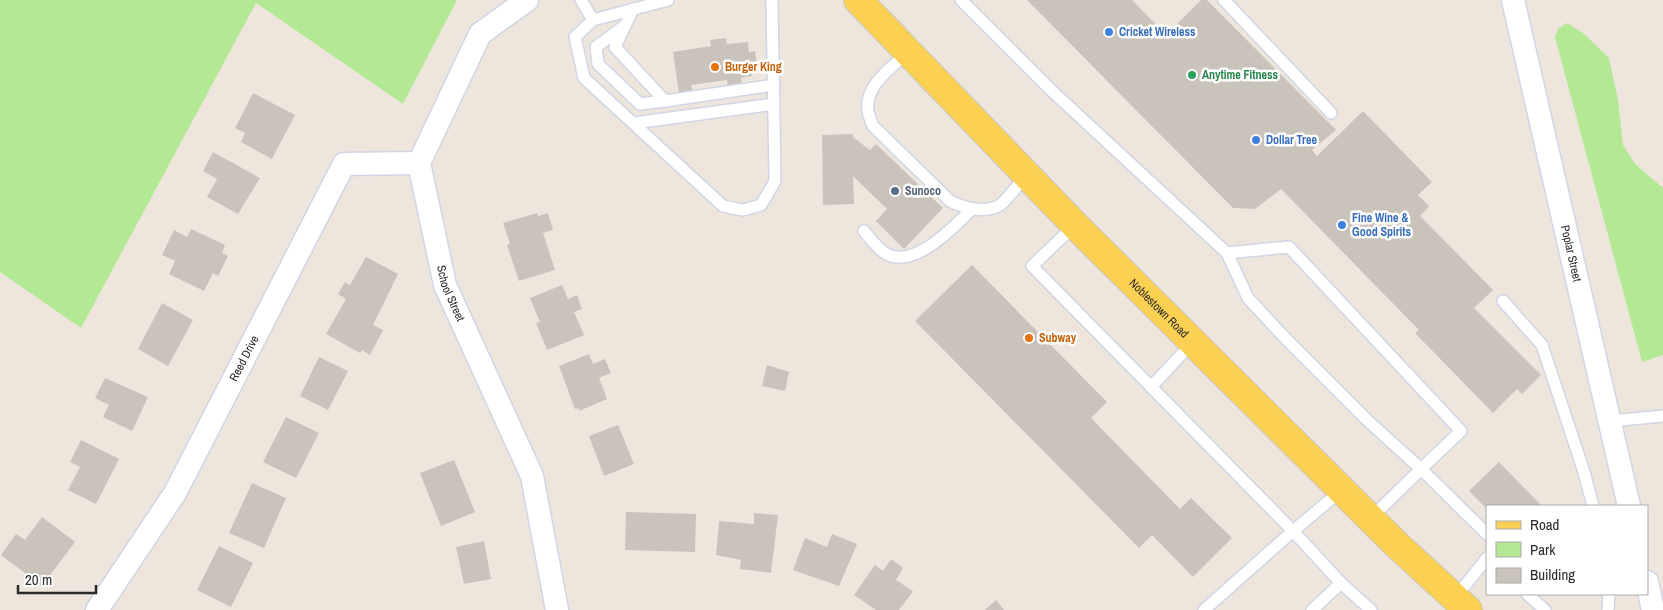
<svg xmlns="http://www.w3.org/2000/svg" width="1663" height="610" font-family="'Archivo Narrow',sans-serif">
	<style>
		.green { fill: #b3e994 }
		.building { fill: #c9c3bb }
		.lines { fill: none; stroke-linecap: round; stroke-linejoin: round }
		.service-casing { stroke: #d1d5e5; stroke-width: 14 }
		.minor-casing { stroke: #d1d5e5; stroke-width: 25 }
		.primary-casing { stroke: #c8c8c8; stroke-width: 30 }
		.service { stroke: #fff; stroke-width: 11 }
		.minor { stroke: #fff; stroke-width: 22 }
		.primary { stroke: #fcd153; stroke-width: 28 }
		.shop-dot { fill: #3f7fe0; stroke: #fff; stroke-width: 2 }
		.food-dot { fill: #e8710a; stroke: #fff; stroke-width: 2 }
		.leisure-dot { fill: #2e9e5b; stroke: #fff; stroke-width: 2 }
		.service-dot { fill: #5c6f8a; stroke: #fff; stroke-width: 2 }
		.labels { text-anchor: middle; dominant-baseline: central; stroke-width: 5; stroke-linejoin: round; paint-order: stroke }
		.shop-label { font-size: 12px; font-weight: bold; fill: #366cbe; stroke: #fff; text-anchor: start }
		.food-label { font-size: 12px; font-weight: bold; fill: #c56008; stroke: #fff; text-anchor: start }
		.leisure-label { font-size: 12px; font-weight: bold; fill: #27864d; stroke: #fff; text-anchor: start }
		.service-label { font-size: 12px; font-weight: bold; fill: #4e5e75; stroke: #fff; text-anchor: start }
		.street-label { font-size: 12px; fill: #2b2b2b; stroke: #fff }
	</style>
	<rect width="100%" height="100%" fill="#eee6dc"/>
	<g class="green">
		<path d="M0,0H457L403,104L256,3L81,328L0,272Z"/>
		<path d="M1567,23L1583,33L1609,58L1618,100L1623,145L1635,164L1663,188V355L1642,362L1555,37L1558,29Z"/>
	</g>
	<g class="building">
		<path d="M1027,0H1132L1166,35L1201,0H1207L1336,130L1312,150L1317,156L1363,111L1432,182L1418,195L1429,206L1420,216L1493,290L1474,308L1541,375L1522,394L1517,389L1493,413L1415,333L1419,330L1281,189L1255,209L1233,208Z"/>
		<path d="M726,38L727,44L748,42L749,52L755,51L757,66L751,67L752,76L741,78L742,85L728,87L727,80L691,85L693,92L679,94L673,52L711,46L710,40Z"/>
		<path d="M253,93L295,115L272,159L241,142L245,133L235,128Z"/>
		<path d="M853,134V137L870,150L876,144L943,208L904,249L876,221L887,209L853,176L854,204L823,205L822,135Z"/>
		<path d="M213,152L260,178L238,214L207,197L217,179L203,171Z"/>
		<path d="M537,213L538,216L548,213L553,230L543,233L555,270L519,281L507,245L510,244L503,223Z"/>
		<path d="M191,229L225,245L222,253L228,256L218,276L213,273L204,291L169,274L175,261L162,255L174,230L187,237Z"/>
		<path d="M366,257L398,274L373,325L383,330L370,355L362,350L360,353L326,334L346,299L338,294L345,282L350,285Z"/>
		<path d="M972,265L1107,402L1091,418L1179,508L1180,509L1191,498L1232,538L1193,577L1152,535L1139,548L915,321Z"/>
		<path d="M562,285L568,299L577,295L582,309L574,312L584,335L547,350L536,323L540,322L530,298Z"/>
		<path d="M162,303L193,320L168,366L138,349Z"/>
		<path d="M589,354L593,364L605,359L611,373L599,378L607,399L579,411V408L575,409L559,366Z"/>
		<path d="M319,357L348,371L328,410L300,396Z"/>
		<path d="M767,365L789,372L785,391L762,386Z"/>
		<path d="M105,378L148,397L132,431L103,417L109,405L95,398Z"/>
		<path d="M286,417L319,433L296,478L263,462Z"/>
		<path d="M618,425L634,464L604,476L589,436Z"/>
		<path d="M81,440L119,459L96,504L68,490L80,467L70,462Z"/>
		<path d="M454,460L475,512L441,526L420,473Z"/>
		<path d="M1499,462L1542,506H1487V509L1469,491Z"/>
		<path d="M252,483L286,498L264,548L229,533Z"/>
		<path d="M626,512L696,514L695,552L625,550Z"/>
		<path d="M754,513L778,515L771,573L740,569L741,560L716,555L719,521L754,524Z"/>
		<path d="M42,517L75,542L42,586L1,555L16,534L25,540Z"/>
		<path d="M832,534L857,544L839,586L793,570L805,538L827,547Z"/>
		<path d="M484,541L491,579L464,584L456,547Z"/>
		<path d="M219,546L253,563L231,607L197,590Z"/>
		<path d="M891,559L903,568L896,580L913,591L899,610H876L854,595L875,565L883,571Z"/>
		<path d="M996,600L1004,610H985Z"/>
	</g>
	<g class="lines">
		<defs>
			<g id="service">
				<path d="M581,0L593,20"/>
				<path d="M668,0L593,20L575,37L584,78L723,206L743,210L761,205L775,181L772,0"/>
				<path d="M961,0L1052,91L1227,253L1248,298L1286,339L1366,419L1421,469L1461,431L1289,247L1227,253"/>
				<path d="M1224,0L1331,113"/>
				<path d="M633,9L615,47L665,101L774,85"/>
				<path d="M623,27L596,47L598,64L640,104L665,101"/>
				<path d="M908,52C892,67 864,86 868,111C869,116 871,121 873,126L950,201C964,208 985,214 1000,205C1008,199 1019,183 1027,175"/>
				<path d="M634,123L774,104"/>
				<path d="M1075,225L1032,266L1293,531L1342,490"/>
				<path d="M864,231C870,238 877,248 885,253C913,271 955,226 972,209"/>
				<path d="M1503,301L1542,345L1584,472L1593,506"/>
				<path d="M1151,387L1194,341"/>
				<path d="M1610,421L1663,416"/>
				<path d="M1371,518L1421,469L1487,534"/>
				<path d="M1341,583L1371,610"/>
				<path d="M1527,594L1545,610"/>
				<path d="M1455,598L1487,558"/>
				<path d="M1204,610L1293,531L1341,583L1312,610"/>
				<path d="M1608,610L1609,594"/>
			</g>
			<g id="minor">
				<path id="s1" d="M527,0L480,34L419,163L445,285L532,476L557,610"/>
				<path id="s2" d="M1513,0L1629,506"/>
				<path d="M1647,582L1653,610"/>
				<path id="s3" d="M97,610L175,493L344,164L419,163"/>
			</g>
			<g id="primary">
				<path id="s4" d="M858,0L1075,225L1396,544L1468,610"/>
			</g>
		</defs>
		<use href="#service" class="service-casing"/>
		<use href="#minor" class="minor-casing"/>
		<use href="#primary" class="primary-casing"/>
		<use href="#service" class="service"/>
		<use href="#minor" class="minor"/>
		<use href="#primary" class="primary"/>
	</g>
	<g class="shop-dot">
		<circle cx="1109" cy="32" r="5"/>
		<circle cx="1256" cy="140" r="5"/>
		<circle cx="1342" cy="225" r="5"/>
	</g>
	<g class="food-dot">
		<circle cx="715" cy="67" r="5"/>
		<circle cx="1029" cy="338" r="5"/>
	</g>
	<circle class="leisure-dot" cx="1192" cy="75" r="5"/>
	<circle class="service-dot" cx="895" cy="191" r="5"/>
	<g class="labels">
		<g class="shop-label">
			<text x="1119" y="32">Cricket Wireless</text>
			<text x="1266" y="140">Dollar Tree</text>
			<text x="1352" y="218">Fine Wine &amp;<tspan x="1352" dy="14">Good Spirits</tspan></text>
		</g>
		<g class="food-label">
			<text x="725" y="67">Burger King</text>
			<text x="1039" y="338">Subway</text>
		</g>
		<g class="leisure-label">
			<text x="1202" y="75">Anytime Fitness</text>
		</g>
		<g class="service-label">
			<text x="905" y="191">Sunoco</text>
		</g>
		<g class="street-label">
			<text stroke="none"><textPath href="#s2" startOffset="260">Poplar Street</textPath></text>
			<text stroke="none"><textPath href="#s1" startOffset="335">School Street</textPath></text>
			<text stroke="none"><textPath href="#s4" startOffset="431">Noblestown Road</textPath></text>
			<text stroke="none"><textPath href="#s3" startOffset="292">Reed Drive</textPath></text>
		</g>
	</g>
	<rect x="1486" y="505" width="162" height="90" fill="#ffffff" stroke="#aaaaaa"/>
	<rect x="1496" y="521" width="25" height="8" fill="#fcd153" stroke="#aaaaaa"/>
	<text x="1530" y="530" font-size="15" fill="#2b2b2b">Road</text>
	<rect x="1496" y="542" width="25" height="15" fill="#b3e994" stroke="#aaaaaa"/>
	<text x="1530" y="555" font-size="15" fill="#2b2b2b">Park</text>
	<rect x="1496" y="568" width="25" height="15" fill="#c9c3bb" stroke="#aaaaaa"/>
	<text x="1530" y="580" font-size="15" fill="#2b2b2b">Building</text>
	<path d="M18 585v8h78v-8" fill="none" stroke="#2b2b2b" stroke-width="2.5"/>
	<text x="25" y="585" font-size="15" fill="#2b2b2b" stroke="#ffffff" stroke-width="4" paint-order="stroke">20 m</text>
</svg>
